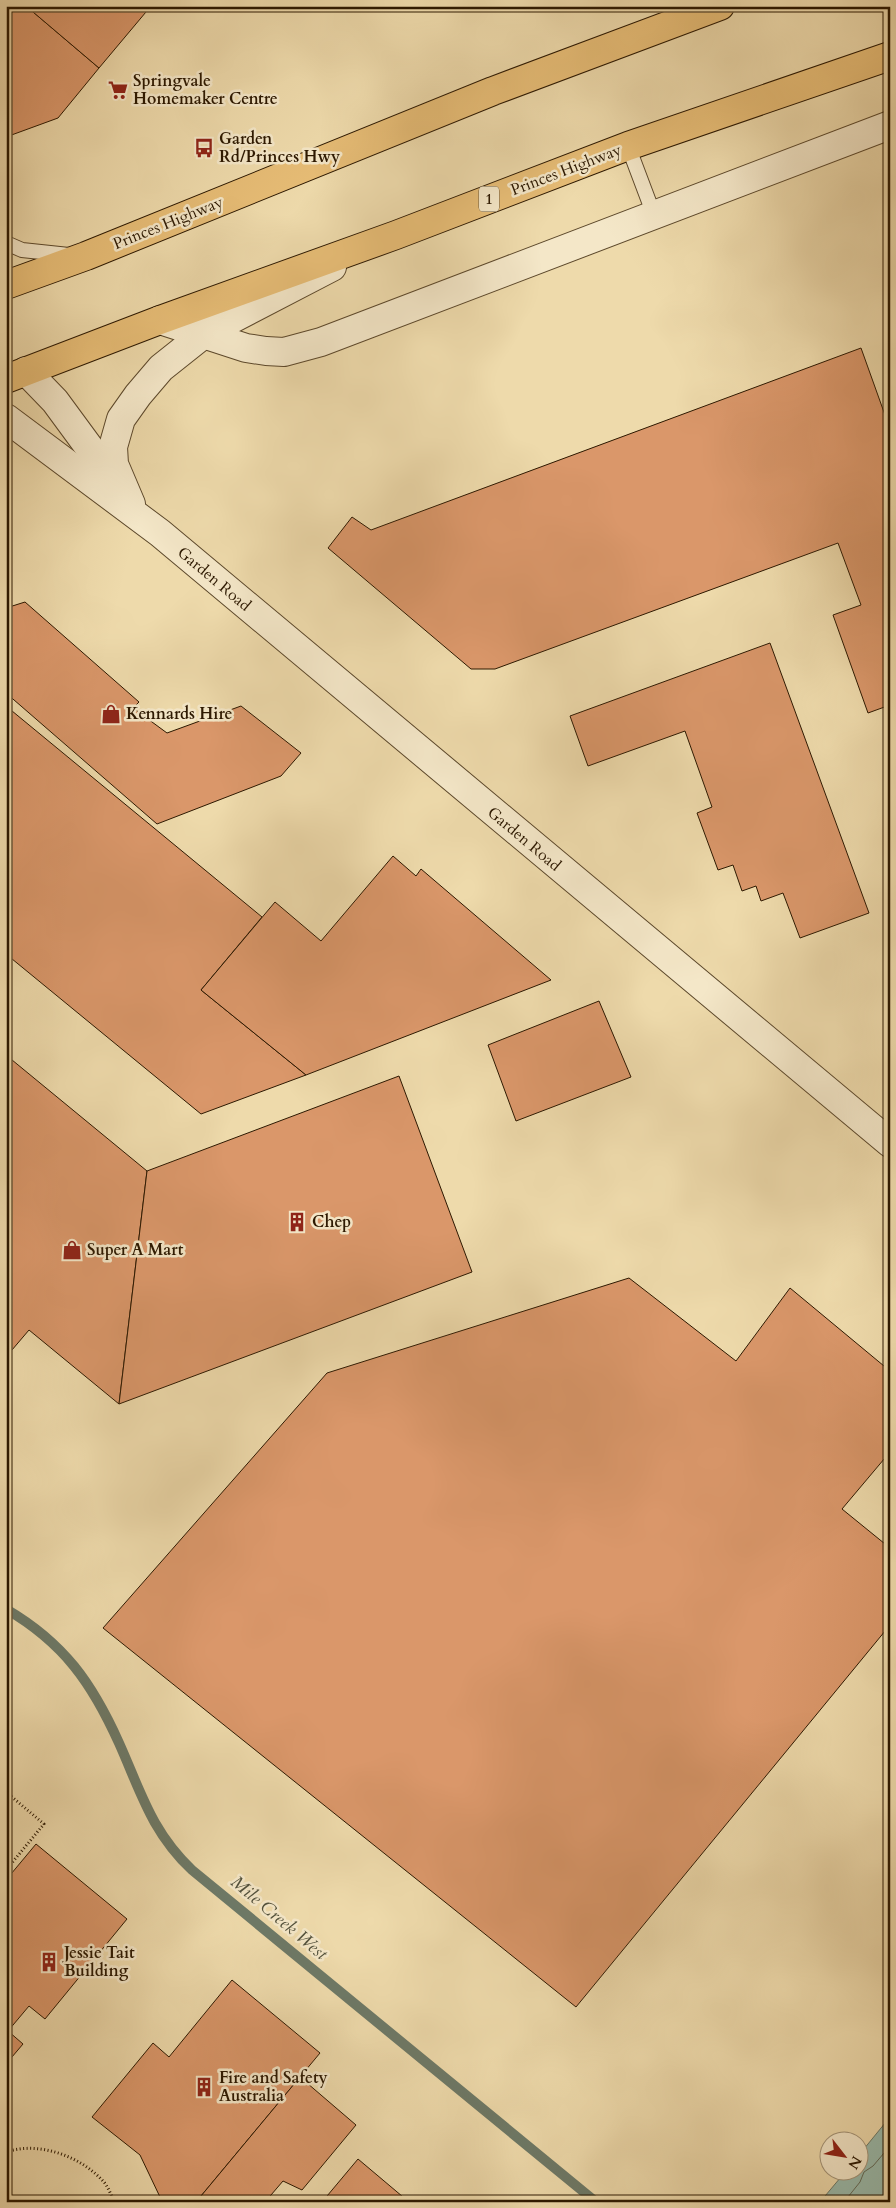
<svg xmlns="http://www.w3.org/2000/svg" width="896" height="2208" font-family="Cardo,serif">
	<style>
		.water { fill: #99baab; stroke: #6d7967 }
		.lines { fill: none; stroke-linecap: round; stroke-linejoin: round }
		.shore { stroke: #626956; stroke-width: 1 }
		.stream { stroke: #6d7967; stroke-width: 10 }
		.building { fill: #da976a; stroke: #2c1800 }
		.service-casing { stroke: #5c482b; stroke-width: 16 }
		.minor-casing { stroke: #5c482b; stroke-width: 30 }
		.trunk-casing { stroke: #2c1800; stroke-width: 30 }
		.path { stroke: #2c1800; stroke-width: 3; stroke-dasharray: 1 2.5; stroke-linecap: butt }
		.service { stroke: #f4e7c8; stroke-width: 14 }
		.minor { stroke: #f4e7c8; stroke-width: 28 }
		.trunk { stroke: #e7bd76; stroke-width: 28 }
		.labels { text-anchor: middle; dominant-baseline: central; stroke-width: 5; stroke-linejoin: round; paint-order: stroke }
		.shield { fill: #f4e7c8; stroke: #68563c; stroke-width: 1 }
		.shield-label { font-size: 15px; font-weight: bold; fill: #2c1800 }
		.poi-label { font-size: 16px; font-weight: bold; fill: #2c1800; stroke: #f4e7c8; text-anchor: start }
		.street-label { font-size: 16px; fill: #2c1800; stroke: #f4e7c8 }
		.water-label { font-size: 18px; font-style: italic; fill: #52513c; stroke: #f4e7c8 }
	</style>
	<rect width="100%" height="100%" fill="#eedaab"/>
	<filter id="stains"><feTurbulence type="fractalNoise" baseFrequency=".004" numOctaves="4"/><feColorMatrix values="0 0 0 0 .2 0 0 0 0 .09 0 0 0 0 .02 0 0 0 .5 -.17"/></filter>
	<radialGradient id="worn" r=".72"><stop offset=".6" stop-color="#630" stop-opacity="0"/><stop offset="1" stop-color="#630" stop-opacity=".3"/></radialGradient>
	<path class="water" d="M890,2117V2202H820L846,2171L858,2170L859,2155Z"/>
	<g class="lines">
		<path class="shore" d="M844,2202L860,2182L864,2172L873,2166L890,2146"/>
		<path class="stream" d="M6,1609C64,1643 92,1683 119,1743C141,1792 151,1831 192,1870L596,2202"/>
	</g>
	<g class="building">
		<path d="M6,6H26L99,68L58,118L6,137Z"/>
		<path d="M26,6H151L99,68Z"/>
		<path d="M861,348L890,429V705L868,713L833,615L861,605L838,543L495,669H471L328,548L352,517L371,530Z"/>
		<path d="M25,602L139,702L133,708L167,733L241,706L301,753L281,776L157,824L6,693V608Z"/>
		<path d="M770,643L869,913L800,938L783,893L761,901L756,886L742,891L733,865L718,870L697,813L712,807L685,731L588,766L570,716Z"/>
		<path d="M6,706L262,917L201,990L306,1075L201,1114L6,954Z"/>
		<path d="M393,856L416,876L421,869L551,980L306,1075L201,990L275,902L321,941Z"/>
		<path d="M599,1001L631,1077L516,1121L488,1045Z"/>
		<path d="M6,1055L147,1171L119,1404L29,1330L6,1357Z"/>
		<path d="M399,1076L472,1272L119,1404L147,1171Z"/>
		<path d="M629,1278L736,1361L790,1288L890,1371V1452L842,1509L890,1548V1625L576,2007L103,1628L327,1373Z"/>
		<path d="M36,1844L127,1919L45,2019L29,2006L8,2031L23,2044L6,2064V1880Z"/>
		<path d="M232,1980L320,2053L196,2202H166L160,2197L140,2155L92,2117L153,2043L169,2057Z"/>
		<path d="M300,2077L356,2125L302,2190L283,2181L265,2202H196Z"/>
		<path d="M358,2159L409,2202H322Z"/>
	</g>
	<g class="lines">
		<defs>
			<g id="service">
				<path d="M628,146L654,215"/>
				<path d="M6,243L22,250L69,255"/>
			</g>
			<g id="minor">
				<path d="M160,320L246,348L266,351L284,352L321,342L890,125"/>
				<path d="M26,371L55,401L116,484"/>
				<path d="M6,418L160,533L890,1143"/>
				<path d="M131,504L114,464L113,447L121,419L138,395L161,368L205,333L332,267"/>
			</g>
			<g id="trunk">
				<path d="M6,285L86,256L493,91L720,6"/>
				<path d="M6,379L160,320L396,235L628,146L890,56"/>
			</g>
		</defs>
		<use href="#service" class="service-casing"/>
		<use href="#minor" class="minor-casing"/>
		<use href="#trunk" class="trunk-casing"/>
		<g class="path">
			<path d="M6,1792L44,1824L6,1870"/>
			<path d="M6,2152C39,2141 80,2156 103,2181C108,2186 111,2195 114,2202"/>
		</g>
		<use href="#service" class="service"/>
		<use href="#minor" class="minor"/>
		<use href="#trunk" class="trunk"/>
	</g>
	<defs>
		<symbol id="supermarket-bare" viewBox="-9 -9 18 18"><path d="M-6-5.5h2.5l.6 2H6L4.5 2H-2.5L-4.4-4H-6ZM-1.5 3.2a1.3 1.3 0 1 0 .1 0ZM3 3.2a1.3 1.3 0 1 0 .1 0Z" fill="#8f2418" stroke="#f4e7c8" stroke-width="2.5" paint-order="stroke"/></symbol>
		<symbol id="bus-bare" viewBox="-9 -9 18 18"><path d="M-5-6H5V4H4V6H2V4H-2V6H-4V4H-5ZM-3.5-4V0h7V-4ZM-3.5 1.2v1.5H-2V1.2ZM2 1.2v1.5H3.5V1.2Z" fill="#8f2418" stroke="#f4e7c8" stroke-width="2.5" paint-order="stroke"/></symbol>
		<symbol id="shop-bare" viewBox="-9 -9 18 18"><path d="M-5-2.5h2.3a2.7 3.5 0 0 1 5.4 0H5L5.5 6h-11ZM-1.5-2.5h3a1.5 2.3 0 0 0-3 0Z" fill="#8f2418" stroke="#f4e7c8" stroke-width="2.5" paint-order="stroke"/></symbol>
		<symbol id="building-bare" viewBox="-9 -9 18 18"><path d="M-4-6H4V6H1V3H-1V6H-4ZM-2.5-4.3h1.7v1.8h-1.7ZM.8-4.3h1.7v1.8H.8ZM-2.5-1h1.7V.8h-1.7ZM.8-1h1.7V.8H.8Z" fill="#8f2418" stroke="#f4e7c8" stroke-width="2.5" paint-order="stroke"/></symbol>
	</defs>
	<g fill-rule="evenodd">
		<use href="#supermarket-bare" x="104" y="76" width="28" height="28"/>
		<use href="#bus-bare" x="190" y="134" width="28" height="28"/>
		<use href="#shop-bare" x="97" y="700" width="28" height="28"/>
		<use href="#building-bare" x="283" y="1208" width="28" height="28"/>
		<use href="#shop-bare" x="58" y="1236" width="28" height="28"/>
		<use href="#building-bare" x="35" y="1948" width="28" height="28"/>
		<use href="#building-bare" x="190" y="2073" width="28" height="28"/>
	</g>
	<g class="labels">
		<rect class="shield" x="479" y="186.5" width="20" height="25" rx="4"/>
		<g class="shield-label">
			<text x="489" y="199">1</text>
		</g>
		<g class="poi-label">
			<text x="133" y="81">Springvale<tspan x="133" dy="18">Homemaker Centre</tspan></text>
			<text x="219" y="139">Garden<tspan x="219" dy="18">Rd/Princes Hwy</tspan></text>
			<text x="126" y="714">Kennards Hire</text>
			<text x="312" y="1222">Chep</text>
			<text x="87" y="1250">Super A Mart</text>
			<text x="64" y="1953">Jessie Tait<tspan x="64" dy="18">Building</tspan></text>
			<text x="219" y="2078">Fire and Safety<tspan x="219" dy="18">Australia</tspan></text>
		</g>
		<g class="street-label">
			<text transform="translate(566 170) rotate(-21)">Princes Highway</text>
			<text transform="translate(168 223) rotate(-22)">Princes Highway</text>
			<text transform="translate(214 579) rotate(40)">Garden Road</text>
			<text transform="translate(524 839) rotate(40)">Garden Road</text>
		</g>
		<g class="water-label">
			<text transform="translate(279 1918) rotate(40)">Mile Creek West</text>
		</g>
	</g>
	<rect width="896" height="2208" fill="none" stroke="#eedaab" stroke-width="25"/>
	<rect x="8" y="8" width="881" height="2193" fill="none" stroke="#2c1800" stroke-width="2.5"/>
	<rect x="12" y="12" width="871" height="2183" fill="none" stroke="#2c1800"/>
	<g transform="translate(844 2156) rotate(121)"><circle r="24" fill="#f4e7c8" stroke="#a49478"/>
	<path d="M0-4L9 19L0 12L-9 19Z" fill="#8f2418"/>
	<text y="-8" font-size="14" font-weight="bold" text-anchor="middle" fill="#2c1800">N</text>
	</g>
	<rect width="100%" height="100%" filter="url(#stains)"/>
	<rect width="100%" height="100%" fill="url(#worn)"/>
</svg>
